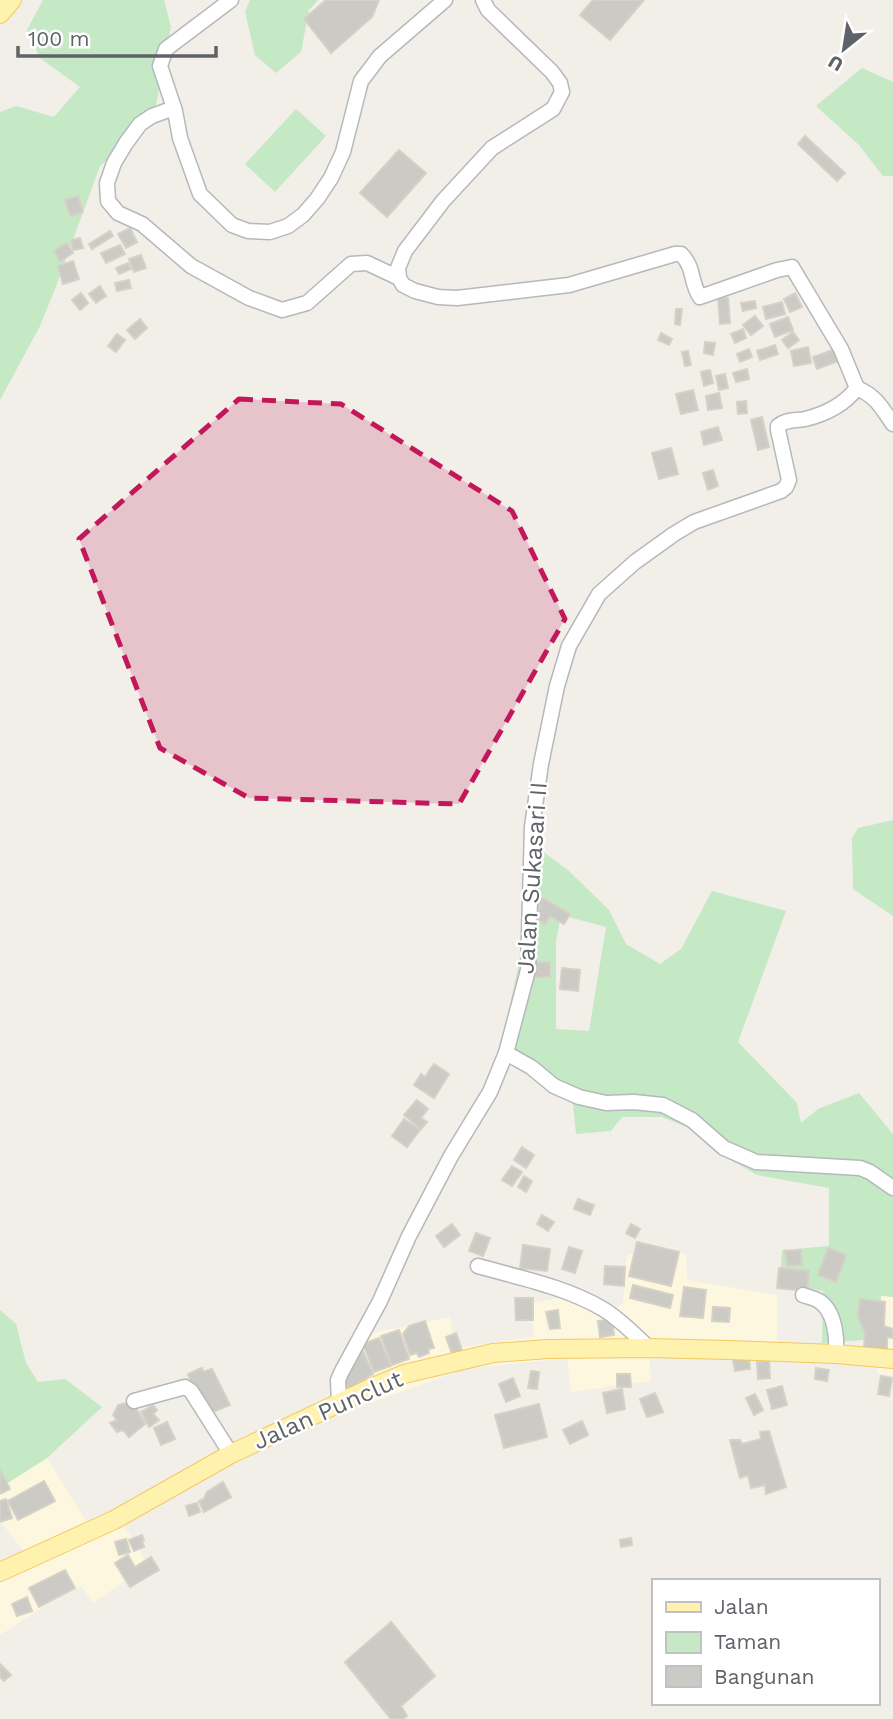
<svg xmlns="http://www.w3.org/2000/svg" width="893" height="1719" font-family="'Work Sans',sans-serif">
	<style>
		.commercial { fill: #fef7e0 }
		.green { fill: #c5e8c5; fill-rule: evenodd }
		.building { fill: #cccac5; stroke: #d6d1c6; stroke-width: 2 }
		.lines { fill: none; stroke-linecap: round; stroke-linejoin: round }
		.minor-casing { stroke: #b5b8bc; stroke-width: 17 }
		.major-casing { stroke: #f2c960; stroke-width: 20 }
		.minor { stroke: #fff; stroke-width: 14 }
		.major { stroke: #fff2af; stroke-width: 18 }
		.marked { fill: #c2185b; fill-opacity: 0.2; stroke: #c2185b; stroke-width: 5; stroke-dasharray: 14 9; stroke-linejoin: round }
		.labels { text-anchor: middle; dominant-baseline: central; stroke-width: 5; stroke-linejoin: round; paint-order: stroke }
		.street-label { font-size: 24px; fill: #5f6368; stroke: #fff }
	</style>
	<rect width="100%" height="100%" fill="#f1efe8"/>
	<g class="commercial">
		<path d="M658,1249L686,1254L687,1280L777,1295V1343L648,1341L651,1381L571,1392L567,1358L464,1369L359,1407L344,1394L337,1382L372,1333L450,1317L455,1348L534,1337L530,1303L573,1296L616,1308L623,1303L627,1255Z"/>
		<path d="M881,1295L893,1297V1375L877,1374Z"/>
		<path d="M47,1458L89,1526L116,1512L148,1565L93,1603L81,1586L56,1599L0,1635V1575L32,1562L0,1521V1488Z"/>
	</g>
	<g class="green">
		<path d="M43,0H164L171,27L153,120L100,166L55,289L40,326L0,400V112L16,106L54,117L80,87L40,58L27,30Z"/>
		<path d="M250,0H318L309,10L301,52L276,73L255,55L245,12Z"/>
		<path d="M862,68L893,82V176H883L859,145L816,106Z"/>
		<path d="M296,109L326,136L275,192L245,164Z"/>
		<path d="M893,820V916L853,889L852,838L858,828Z"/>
		<path d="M530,842L569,871L609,910L626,944L660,964L681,949L712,891L786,911L738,1042L797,1103L801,1123L818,1109L859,1093L893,1134V1297L881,1296L878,1339L822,1343L823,1291L780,1283L782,1250L829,1246V1188L757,1175L718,1153L694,1130L662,1117H622L611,1131L576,1134L573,1104L514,1061L502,1041L530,914ZM561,915L606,927L589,1031L556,1029V941Z"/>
		<path d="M0,1310L16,1324L26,1363L38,1382L65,1379L102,1407L47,1458L0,1488Z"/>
	</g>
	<g class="building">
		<path d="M326,0H379L372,17L331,53L304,19Z"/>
		<path d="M593,0H644L610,40L580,15Z"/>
		<path d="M805,136L845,173L837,181L798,144Z"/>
		<path d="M399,150L426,173L387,217L360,193Z"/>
		<path d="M78,196L83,212L70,216L65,200Z"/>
		<path d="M130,228L137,242L126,248L118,234Z"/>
		<path d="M110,231L113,236L92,249L89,244Z"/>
		<path d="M80,238L83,248L73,250L71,240Z"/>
		<path d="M67,243L73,253L60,261L54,251Z"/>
		<path d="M120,245L125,254L106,263L101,253Z"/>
		<path d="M141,255L146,268L134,272L129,259Z"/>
		<path d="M73,261L79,279L63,284L58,266Z"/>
		<path d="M128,263L131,269L119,274L116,268Z"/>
		<path d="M129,280L131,288L117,291L115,283Z"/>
		<path d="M100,286L106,296L96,303L89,294Z"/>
		<path d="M81,293L88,303L80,310L72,300Z"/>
		<path d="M795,293L802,307L790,312L784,299Z"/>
		<path d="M718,298H728L730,323L720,324Z"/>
		<path d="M755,301L756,308L743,311L741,303Z"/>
		<path d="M782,302L785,314L766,319L763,307Z"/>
		<path d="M676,309H682L680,325L675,324Z"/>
		<path d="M755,316L763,326L751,335L743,325Z"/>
		<path d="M788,317L793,330L775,337L770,324Z"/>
		<path d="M140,319L147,328L135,339L127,330Z"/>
		<path d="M743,329L746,338L735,343L731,334Z"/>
		<path d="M793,332L799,340L788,348L782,340Z"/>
		<path d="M661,333L672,339L669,345L658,340Z"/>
		<path d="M117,334L125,340L116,352L108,346Z"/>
		<path d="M705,342L715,343L713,355L704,353Z"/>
		<path d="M775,345L778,354L760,360L757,351Z"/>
		<path d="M808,347L811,363L794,366L791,351Z"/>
		<path d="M749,349L752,357L740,362L737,354Z"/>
		<path d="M835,349L839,361L817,369L813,357Z"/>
		<path d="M688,351L691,365L685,366L682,352Z"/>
		<path d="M747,369L749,379L736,382L733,373Z"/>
		<path d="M710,370L713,383L704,386L701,372Z"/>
		<path d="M725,374L728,388L719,390L716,376Z"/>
		<path d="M693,390L698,410L681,414L676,394Z"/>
		<path d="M719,393L722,408L708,410L706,396Z"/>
		<path d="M746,401L747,413L738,414L737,402Z"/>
		<path d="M762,417L769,447L758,450L751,420Z"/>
		<path d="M718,427L722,440L704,445L701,432Z"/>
		<path d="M671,448L678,474L659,479L652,453Z"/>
		<path d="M713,470L718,486L708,490L703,473Z"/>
		<path d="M539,896L570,914L564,924L550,916L545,924L534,917L540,906L535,903Z"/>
		<rect x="535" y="962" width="15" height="15"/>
		<path d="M562,968L580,970L578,991L560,989Z"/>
		<path d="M434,1064L449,1074L434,1098L414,1085L421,1074L425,1077Z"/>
		<path d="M417,1100L428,1109L421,1118L427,1122L421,1129L404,1115Z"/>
		<path d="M404,1119L420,1130L407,1147L392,1136Z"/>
		<path d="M522,1147L534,1155L526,1168L514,1160Z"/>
		<path d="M512,1166L522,1172L512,1186L502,1180Z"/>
		<path d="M524,1176L532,1181L526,1192L518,1187Z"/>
		<path d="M578,1199L594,1205L590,1215L574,1209Z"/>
		<path d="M542,1215L554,1222L548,1231L537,1224Z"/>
		<path d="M452,1224L460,1235L444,1247L436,1236Z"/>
		<path d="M631,1224L640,1229L635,1238L626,1233Z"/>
		<path d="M476,1233L490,1238L483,1256L469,1251Z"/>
		<path d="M637,1242L679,1252L671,1286L629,1276Z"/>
		<path d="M523,1245L550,1249L547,1271L520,1268Z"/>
		<path d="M569,1247L582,1251L575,1273L562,1269Z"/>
		<path d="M828,1248L846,1255L836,1282L818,1275Z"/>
		<path d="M801,1250L802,1265L787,1266L785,1251Z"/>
		<path d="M605,1266L625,1267L624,1286L604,1284Z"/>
		<path d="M779,1268L809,1271L807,1291L777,1288Z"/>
		<path d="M633,1285L673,1295L670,1308L630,1298Z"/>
		<path d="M684,1287L706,1290L703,1318L680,1316Z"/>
		<path d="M515,1298H533V1320H516Z"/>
		<path d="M860,1299L885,1302L884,1326L893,1329V1338L887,1337V1350H864L865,1333L858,1316Z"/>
		<path d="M713,1307L730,1308L729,1322L712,1321Z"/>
		<path d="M558,1310L560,1328L550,1329L546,1312Z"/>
		<path d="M612,1319L614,1335L600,1337L598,1321Z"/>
		<path d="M425,1321L434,1348L428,1349L429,1353L419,1357L417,1353L410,1355L403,1334L409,1326Z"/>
		<path d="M399,1330L409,1359L392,1365L381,1336Z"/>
		<path d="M456,1333L463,1353L453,1357L446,1337Z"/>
		<path d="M379,1338L391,1366L374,1372L363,1344Z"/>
		<path d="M361,1347L373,1374L358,1383L360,1388L353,1393L342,1380Z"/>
		<path d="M749,1358L750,1369L735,1371L733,1360Z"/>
		<path d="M769,1361L770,1378L758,1379L757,1362Z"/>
		<path d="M202,1368L203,1372L212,1369L230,1405L210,1413L194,1392L188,1374Z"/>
		<path d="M816,1368L829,1370L827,1381L815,1379Z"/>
		<path d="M531,1371L539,1372L537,1389L528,1388Z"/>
		<path d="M617,1374H630L631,1387H617Z"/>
		<path d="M881,1376L892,1378L889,1396L878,1394Z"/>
		<path d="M513,1378L520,1396L506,1402L499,1384Z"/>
		<path d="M782,1386L787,1405L772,1409L767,1390Z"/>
		<path d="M622,1389L625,1409L607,1413L603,1393Z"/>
		<path d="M655,1393L663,1412L647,1417L640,1399Z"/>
		<path d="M755,1394L763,1410L754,1415L746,1398Z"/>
		<path d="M127,1403L135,1406L145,1424L129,1437L123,1430L117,1432L110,1423L117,1420L113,1415L118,1405Z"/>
		<path d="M539,1404L547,1437L504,1448L495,1415Z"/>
		<path d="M153,1405L157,1410L153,1414L159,1420L149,1427L141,1412Z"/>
		<path d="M582,1421L588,1435L570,1444L563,1430Z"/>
		<path d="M167,1422L175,1439L161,1445L154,1428Z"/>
		<path d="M769,1431L786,1487L766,1494L765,1485L751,1488L748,1475L740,1478L730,1440H740L742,1444L761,1439L760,1432Z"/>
		<path d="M0,1470L10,1489L0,1494Z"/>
		<path d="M44,1481L55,1501L18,1520L8,1501Z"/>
		<path d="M223,1482L231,1497L204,1512L199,1501L204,1499L207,1492Z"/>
		<path d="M6,1499L12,1518L0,1522V1501Z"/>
		<path d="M197,1503L200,1512L189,1516L186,1506Z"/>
		<path d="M142,1535L144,1540L142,1541L144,1547L134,1551L129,1540Z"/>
		<path d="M631,1538L632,1545L621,1547L620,1540Z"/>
		<path d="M126,1539L130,1552L119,1555L115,1542Z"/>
		<path d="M128,1555L135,1567L151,1557L159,1570L130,1587L115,1563Z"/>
		<path d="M65,1570L75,1588L39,1607L29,1588Z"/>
		<path d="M27,1597L32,1611L17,1616L12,1604Z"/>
		<path d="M391,1622L435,1676L401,1706L407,1716L403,1719H391L345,1662Z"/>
		<path d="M0,1664L11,1675L4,1681L0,1677Z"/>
	</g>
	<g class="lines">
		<defs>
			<g id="minor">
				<path d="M231,0L166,49L160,66L175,111L180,138L200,194L232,225L248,231L270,232L288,226L303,215L317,199L331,178L343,152L361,81L380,56L445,0"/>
				<path d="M174,108L152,116L140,124L126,143L114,163L107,183L108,201L118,213L142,224L191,266L249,298L282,310L307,303L351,264L367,263L399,278L403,285L415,291L438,297L457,298L569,285L675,254H681C695,268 690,282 700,297L777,270L792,267L841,349L857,388C844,405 826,414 805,419C795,421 786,419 778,426V430L789,480L786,487L781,491L694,522L674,534L635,562L599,594L569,646L557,686L541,764L532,827L528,970L506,1053L490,1092L451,1156L409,1236L380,1301L342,1371L338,1380L339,1403"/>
				<path d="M399,278L398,268L405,251L443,201L492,148L553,109L562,92L560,83L552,72L488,10L483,0"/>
				<path d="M857,388C877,397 881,407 893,424"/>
				<path d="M506,1053L531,1067L554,1086L579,1097L606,1103L634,1102L663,1105L692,1120L724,1148L756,1162L860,1168L870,1172L893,1188"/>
				<path d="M478,1266C520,1278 566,1287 603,1309C621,1320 635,1335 649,1348"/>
				<path d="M803,1295C807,1297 815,1298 819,1301C835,1311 837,1337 836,1354"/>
				<path d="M134,1401L185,1387L191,1391L231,1454"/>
			</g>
			<g id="major">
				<path d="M0,14L12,0"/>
				<path d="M0,1572L114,1520L231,1454L373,1387L404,1374L493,1353L548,1349L649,1348L728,1350L836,1354L893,1359"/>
			</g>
		</defs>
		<use href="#minor" class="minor-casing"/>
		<use href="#major" class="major-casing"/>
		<use href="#minor" class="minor"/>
		<use href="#major" class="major"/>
	</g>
	<path class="marked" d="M239,399L341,404L512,511L565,619L459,804L249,798L160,748L79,539Z"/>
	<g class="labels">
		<g class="street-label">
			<text transform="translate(532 878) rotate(-86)">Jalan Sukasari II</text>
			<text transform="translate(328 1410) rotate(-24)">Jalan Punclut</text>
		</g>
	</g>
	<rect x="652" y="1579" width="228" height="126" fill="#ffffff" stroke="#bfc1c3" stroke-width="2"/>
	<rect x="666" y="1602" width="35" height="10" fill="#fff2af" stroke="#bfc1c3" stroke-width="2"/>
	<text x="714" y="1614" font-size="21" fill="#5f6368">Jalan</text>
	<rect x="666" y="1632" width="35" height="21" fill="#c5e8c5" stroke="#bfc1c3" stroke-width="2"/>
	<text x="714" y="1649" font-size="21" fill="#5f6368">Taman</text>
	<rect x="666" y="1666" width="35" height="21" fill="#cccac5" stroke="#bfc1c3" stroke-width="2"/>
	<text x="714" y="1684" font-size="21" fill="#5f6368">Bangunan</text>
	<g transform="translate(844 49) rotate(210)" stroke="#ffffff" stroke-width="5" paint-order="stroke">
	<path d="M0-5L12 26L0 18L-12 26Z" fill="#5f6368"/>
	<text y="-10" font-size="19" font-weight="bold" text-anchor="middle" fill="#5f6368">U</text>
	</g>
	<path d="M18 46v10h198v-10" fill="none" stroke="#5f6368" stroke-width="3.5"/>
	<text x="28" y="46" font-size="21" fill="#5f6368" stroke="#ffffff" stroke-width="5" paint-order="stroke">100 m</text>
</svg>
